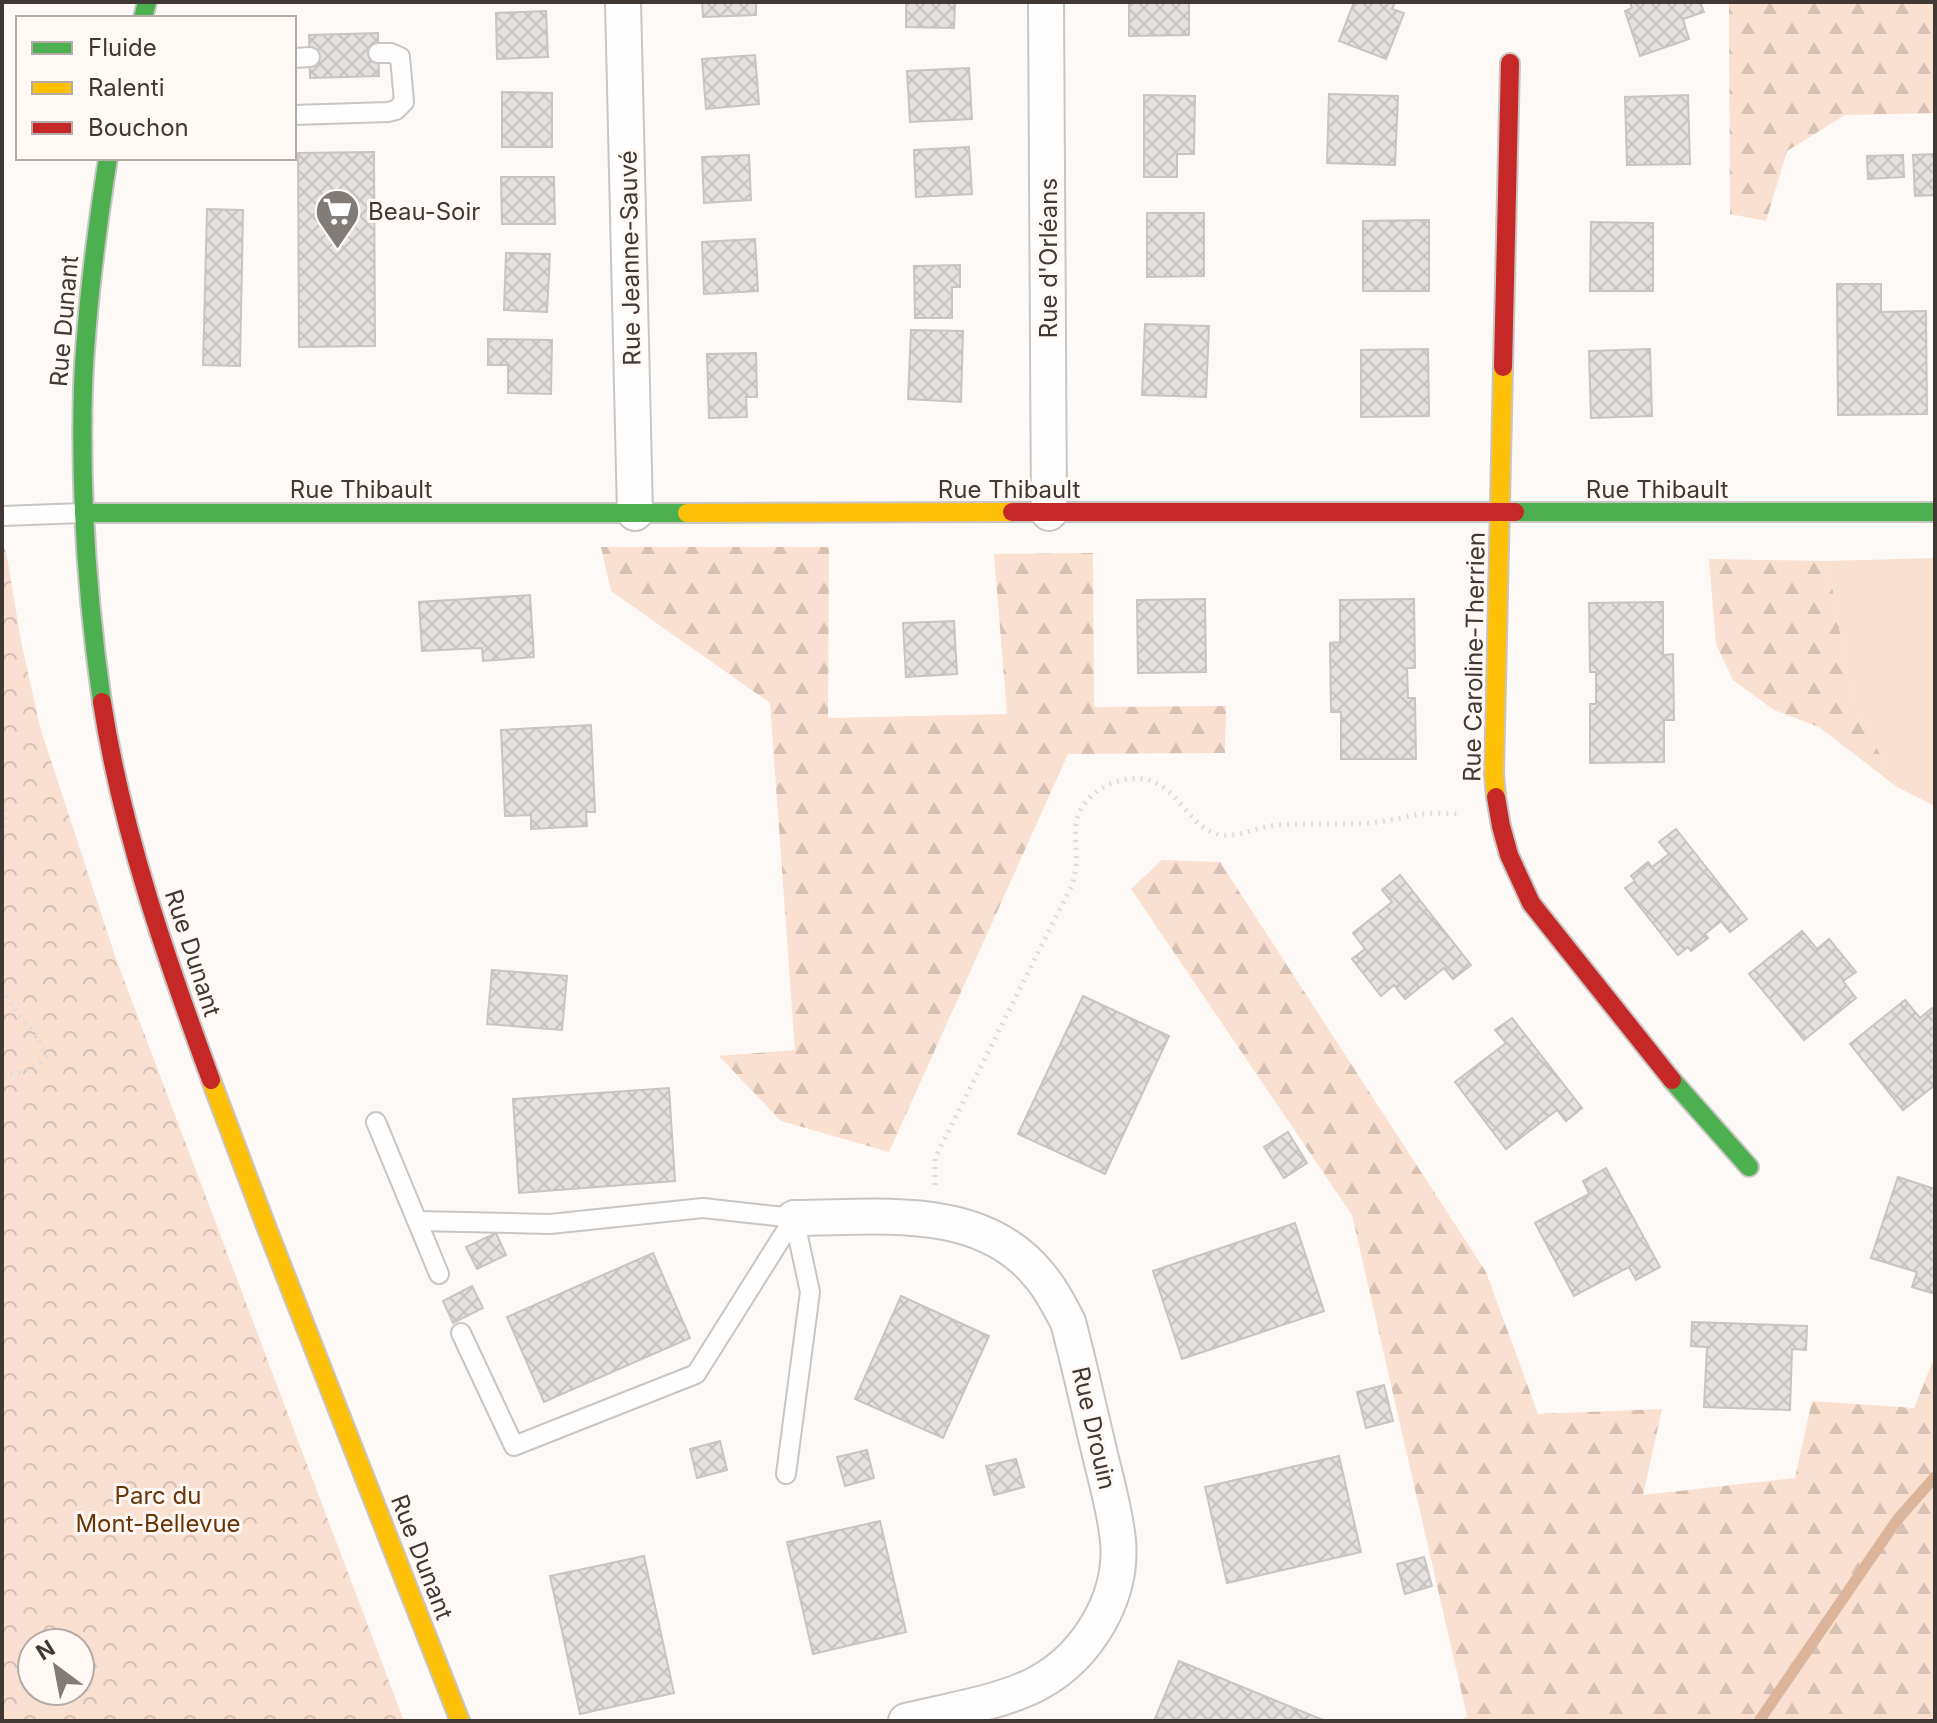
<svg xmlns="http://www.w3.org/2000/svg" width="1937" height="1723" font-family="Inter,sans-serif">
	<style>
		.forest { fill: url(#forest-firs) }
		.park { fill: url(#park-crowns); fill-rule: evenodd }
		.garden { fill: #f9e0d0 }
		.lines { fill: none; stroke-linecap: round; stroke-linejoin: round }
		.stream { stroke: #dcb49a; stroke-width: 11 }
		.building { fill: url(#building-cross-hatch); stroke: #c9c4c1; stroke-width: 2 }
		.lane-casing { stroke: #c9c5c2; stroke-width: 22 }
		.street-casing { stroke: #c9c5c2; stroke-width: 38 }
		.fast-casing { stroke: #c9c5c2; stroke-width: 22 }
		.slow-casing { stroke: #c9c5c2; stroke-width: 22 }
		.jam-casing { stroke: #c9c5c2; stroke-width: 22 }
		.path { stroke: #dedddc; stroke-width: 5; stroke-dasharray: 2 6; stroke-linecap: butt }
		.lane { stroke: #fffefe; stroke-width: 18 }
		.street { stroke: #fffefe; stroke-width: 34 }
		.fast { stroke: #4caf50; stroke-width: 18 }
		.slow { stroke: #ffc107; stroke-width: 18 }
		.jam { stroke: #c62828; stroke-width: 18 }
		.labels { text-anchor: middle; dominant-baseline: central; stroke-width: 6; stroke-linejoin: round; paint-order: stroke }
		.poi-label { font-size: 24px; fill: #3f3834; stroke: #fff8f4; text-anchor: start }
		.street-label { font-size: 24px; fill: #3f3834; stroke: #fff8f4 }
		.park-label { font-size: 24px; fill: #683508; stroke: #fff8f4 }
	</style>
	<defs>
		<pattern id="forest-firs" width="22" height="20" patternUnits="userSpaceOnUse" patternTransform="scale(2)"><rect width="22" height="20" fill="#f9e0d0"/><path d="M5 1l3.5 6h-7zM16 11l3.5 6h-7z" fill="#d6c1b3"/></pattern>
		<pattern id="park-crowns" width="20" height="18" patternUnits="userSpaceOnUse" patternTransform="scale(2)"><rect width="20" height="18" fill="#f9e0d0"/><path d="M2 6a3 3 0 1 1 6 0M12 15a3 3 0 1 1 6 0" fill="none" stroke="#d6c1b3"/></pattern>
		<pattern id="building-cross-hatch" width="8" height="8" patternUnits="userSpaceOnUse" patternTransform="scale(2)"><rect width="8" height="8" fill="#e5e1de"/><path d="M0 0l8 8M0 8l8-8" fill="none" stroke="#c6c2bf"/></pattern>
	</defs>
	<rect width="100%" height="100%" fill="#fcf9f7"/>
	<g class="forest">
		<path d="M1729,2H1935V113L1845,115L1787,151L1766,221L1730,214Z"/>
		<path d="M601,547H829L828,718L1007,714L994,554L1093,553L1094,707L1226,706L1225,753L1068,754L889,1152L781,1121L719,1056L795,1050L770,703L611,591Z"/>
		<path d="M1709,559L1828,561L1851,698L1897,787L1819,727L1774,710L1733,680L1716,644Z"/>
		<path d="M1162,860L1220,862L1486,1272L1538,1414L1662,1409L1643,1495L1795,1478L1812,1401L1914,1408L1935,1356V1721H1459L1467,1716L1352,1215L1131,889Z"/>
	</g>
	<path class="park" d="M2,545L6,551L21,641L40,727L116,959L404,1721H2ZM32,1643H80V1691H32Z"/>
	<path class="garden" d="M1935,558V806L1897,787L1851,698L1828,561Z"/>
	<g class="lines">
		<path class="stream" d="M1759,1721L1897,1520L1935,1477"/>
	</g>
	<g class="building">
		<path d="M702,2H756V15L703,17Z"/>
		<path d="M906,2H955L954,28L906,27Z"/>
		<path d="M1129,2H1189V35L1129,36Z"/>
		<path d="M1354,2H1395L1392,9L1404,13L1386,59L1339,41Z"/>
		<path d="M1630,2H1700L1704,12L1683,19L1689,39L1640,56L1625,11L1632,8Z"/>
		<path d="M546,11L548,57L497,59L496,13Z"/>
		<path d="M378,33L379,76L310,78L309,35Z"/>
		<path d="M755,55L759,104L706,109L702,59Z"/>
		<path d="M969,68L972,119L910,122L907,71Z"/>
		<path d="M502,92L552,93V147H502Z"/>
		<path d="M1329,94L1398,96L1395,165L1327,163Z"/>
		<path d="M1144,95L1195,96L1194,154H1177V177H1144Z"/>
		<path d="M1688,95L1690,164L1627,165L1625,97Z"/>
		<path d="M969,147L972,194L916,197L914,150Z"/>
		<path d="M374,152L375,346L299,347L298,153Z"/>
		<path d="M1935,154V195L1915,196L1913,155Z"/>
		<path d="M749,155L751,200L704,203L702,157Z"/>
		<path d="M1903,155L1904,177L1868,179L1867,156Z"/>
		<path d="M501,177H554L555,224H502Z"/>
		<path d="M207,209L243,210L240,366L203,365Z"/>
		<path d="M1147,213H1204V276L1147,277Z"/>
		<path d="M1429,220V291H1363V221Z"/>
		<path d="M1591,222L1653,223V291H1590Z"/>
		<path d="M755,239L758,291L704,294L702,242Z"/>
		<path d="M506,253L550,254L547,312L504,310Z"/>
		<path d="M960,265V287H952V318H915L914,266Z"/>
		<path d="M1837,284H1881V312L1926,311L1927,414L1838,415Z"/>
		<path d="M1145,324L1209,326L1206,397L1142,395Z"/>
		<path d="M911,330L963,331L961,402L908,399Z"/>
		<path d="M488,339L552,340L551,394L508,393V365H488Z"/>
		<path d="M1428,349L1429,416L1361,417V350Z"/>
		<path d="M1650,349L1652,416L1591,418L1589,351Z"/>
		<path d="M756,353L757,397H746L747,417L709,418L707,354Z"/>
		<path d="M530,595L534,657L483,661L482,648L422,651L419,602Z"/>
		<path d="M1205,599L1206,672L1138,673L1137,600Z"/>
		<path d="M1414,599L1415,668H1407L1408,698H1415L1416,759H1341V712H1331L1330,643L1340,642V600Z"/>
		<path d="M1663,602V655L1673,654L1674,720H1664V762L1590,763V704H1596V672H1590L1589,603Z"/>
		<path d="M954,621L957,674L906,677L903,623Z"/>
		<path d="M591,725L595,812H586L587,826L531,829V815L505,816L501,730Z"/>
		<path d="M1676,829L1747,919L1730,932L1721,921L1705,934L1708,938L1691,951L1688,947L1678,955L1625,888L1635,881L1631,876L1648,862L1652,867L1669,854L1659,842Z"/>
		<path d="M1400,875L1471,965L1453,979L1444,968L1405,999L1394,985L1381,996L1352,959L1365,949L1353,933L1392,902L1382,890Z"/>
		<path d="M1802,931L1817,949L1829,939L1856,972L1843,981L1856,998L1804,1040L1749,974Z"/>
		<path d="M492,970L567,976L562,1030L487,1024Z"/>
		<path d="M1083,996L1169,1036L1105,1174L1018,1134Z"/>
		<path d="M1905,1000L1920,1018L1932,1008L1935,1011V1085L1903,1110L1850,1044Z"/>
		<path d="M1512,1018L1582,1108L1566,1121L1557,1110L1506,1149L1455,1082L1506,1043L1495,1030Z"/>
		<path d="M669,1088L675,1181L519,1193L513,1099Z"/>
		<path d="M1288,1132L1307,1163L1284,1178L1264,1147Z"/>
		<path d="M1606,1168L1660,1267L1636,1280L1629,1267L1574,1296L1535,1223L1589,1194L1583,1181Z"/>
		<path d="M1898,1177L1935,1189V1294L1912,1287L1917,1272L1871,1258Z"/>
		<path d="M1295,1223L1324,1311L1182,1359L1153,1271Z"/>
		<path d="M496,1233L506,1255L477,1269L466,1247Z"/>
		<path d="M653,1253L690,1338L544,1402L507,1317Z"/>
		<path d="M472,1286L483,1308L453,1323L443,1301Z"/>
		<path d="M901,1296L989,1336L943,1438L855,1399Z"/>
		<path d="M1692,1322L1807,1326L1806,1350L1792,1349L1790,1410L1704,1407L1707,1347L1691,1346Z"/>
		<path d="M1384,1385L1393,1421L1366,1428L1357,1392Z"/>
		<path d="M720,1441L727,1470L697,1478L690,1449Z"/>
		<path d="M867,1450L874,1478L845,1486L837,1457Z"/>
		<path d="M1339,1456L1361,1552L1227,1583L1205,1487Z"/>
		<path d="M1016,1459L1024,1487L994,1495L986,1466Z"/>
		<path d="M880,1521L906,1632L813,1654L787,1542Z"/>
		<path d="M644,1556L674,1693L580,1714L550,1576Z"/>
		<path d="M1424,1557L1432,1586L1405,1594L1397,1564Z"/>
		<path d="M1179,1661L1323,1720V1721H1154Z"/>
	</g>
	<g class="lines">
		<defs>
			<g id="lane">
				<path d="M294,58L310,57"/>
				<path d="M294,115L388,112L396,110L404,102L400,57L391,53H378"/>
				<path d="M2,516L83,513"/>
				<path d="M376,1122L439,1274"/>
				<path d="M417,1221L550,1224L703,1208L794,1218"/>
				<path d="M461,1333L514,1446L696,1374L794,1218L810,1292L786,1474"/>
			</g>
			<g id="street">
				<path d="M623,2L635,513"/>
				<path d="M1046,2L1049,513"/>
				<path d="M794,1218C877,1218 980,1202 1039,1275C1051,1289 1059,1305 1068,1322C1079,1363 1088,1405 1098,1446C1105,1477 1115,1509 1118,1541C1123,1597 1088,1655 1040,1682C1005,1702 946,1711 906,1721"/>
			</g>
			<g id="fast">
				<path d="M143,18L147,2"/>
				<path d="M1515,512H1935"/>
				<path d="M84,513H687"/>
				<path d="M102,702C87,598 80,493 83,387C86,310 96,234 108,158"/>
				<path d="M1672,1080L1749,1167"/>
			</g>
			<g id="slow">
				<path d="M687,513L1012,512"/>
				<path d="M1496,797L1494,774L1503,367"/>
				<path d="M211,1080L266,1226L460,1721"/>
			</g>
			<g id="jam">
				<path d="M1503,367L1510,63"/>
				<path d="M1012,512H1515"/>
				<path d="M102,702C122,832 166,958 211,1080"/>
				<path d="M1496,797L1501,826L1509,855L1531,903L1672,1080"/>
			</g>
		</defs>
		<use href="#lane" class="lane-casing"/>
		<use href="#street" class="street-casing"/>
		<use href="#fast" class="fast-casing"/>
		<use href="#slow" class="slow-casing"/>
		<use href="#jam" class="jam-casing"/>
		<g class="path">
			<path d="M2,802L6,812L2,860"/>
			<path d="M2,989L18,1014L38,1038L46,1056C31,1073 23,1072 2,1076"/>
			<path d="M935,1185V1158L1072,885C1073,880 1075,874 1076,868C1078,850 1072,830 1079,813C1085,799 1101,786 1115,782C1177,762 1179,829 1223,835C1241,837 1259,826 1277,825C1308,823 1338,825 1369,823C1387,822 1405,816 1423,814C1435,813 1448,814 1460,814"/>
		</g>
		<use href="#lane" class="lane"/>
		<use href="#street" class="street"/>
		<use href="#fast" class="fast"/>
		<use href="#slow" class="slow"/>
		<use href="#jam" class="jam"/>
	</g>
	<defs>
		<symbol id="supermarket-pin" viewBox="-11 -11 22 30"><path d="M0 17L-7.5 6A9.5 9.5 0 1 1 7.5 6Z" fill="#817c78" stroke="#fff8f4"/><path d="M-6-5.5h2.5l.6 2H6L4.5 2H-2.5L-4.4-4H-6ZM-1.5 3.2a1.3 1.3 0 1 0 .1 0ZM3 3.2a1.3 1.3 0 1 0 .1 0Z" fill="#fff"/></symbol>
	</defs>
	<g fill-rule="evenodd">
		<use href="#supermarket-pin" x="312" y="186" width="51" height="69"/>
	</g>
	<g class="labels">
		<g class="poi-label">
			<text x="368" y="211">Beau-Soir</text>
		</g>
		<g class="street-label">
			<text transform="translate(630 258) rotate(-91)">Rue Jeanne-Sauvé</text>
			<text transform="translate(1048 258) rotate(-90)">Rue d'Orléans</text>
			<text transform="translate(64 321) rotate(-85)">Rue Dunant</text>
			<text x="361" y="489">Rue Thibault</text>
			<text x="1009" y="489">Rue Thibault</text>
			<text x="1657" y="489">Rue Thibault</text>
			<text transform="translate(1474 657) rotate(-89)">Rue Caroline-Therrien</text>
			<text transform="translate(193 953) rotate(72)">Rue Dunant</text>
			<text transform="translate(1094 1428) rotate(77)">Rue Drouin</text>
			<text transform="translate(422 1557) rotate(69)">Rue Dunant</text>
		</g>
		<g class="park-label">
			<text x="158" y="1495">Parc du<tspan x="158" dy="28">Mont-Bellevue</tspan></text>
		</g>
	</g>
	<rect width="1937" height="1723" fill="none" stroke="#3f3834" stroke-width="8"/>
	<rect x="16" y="16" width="280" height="144" fill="#fff8f4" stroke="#b2aba7" stroke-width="2"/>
	<rect x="32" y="42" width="40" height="12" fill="#4caf50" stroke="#b2aba7" stroke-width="2"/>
	<text x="88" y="56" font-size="24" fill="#3f3834">Fluide</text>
	<rect x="32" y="82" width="40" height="12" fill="#ffc107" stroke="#b2aba7" stroke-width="2"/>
	<text x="88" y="96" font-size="24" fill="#3f3834">Ralenti</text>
	<rect x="32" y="122" width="40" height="12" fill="#c62828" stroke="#b2aba7" stroke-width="2"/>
	<text x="88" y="136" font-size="24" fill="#3f3834">Bouchon</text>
	<g transform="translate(56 1667) rotate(328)"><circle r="38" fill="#fff8f4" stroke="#b2aba7" stroke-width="2"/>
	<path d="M0-6L14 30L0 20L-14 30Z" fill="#817c78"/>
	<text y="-12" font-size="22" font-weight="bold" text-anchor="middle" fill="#3f3834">N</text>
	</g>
</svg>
